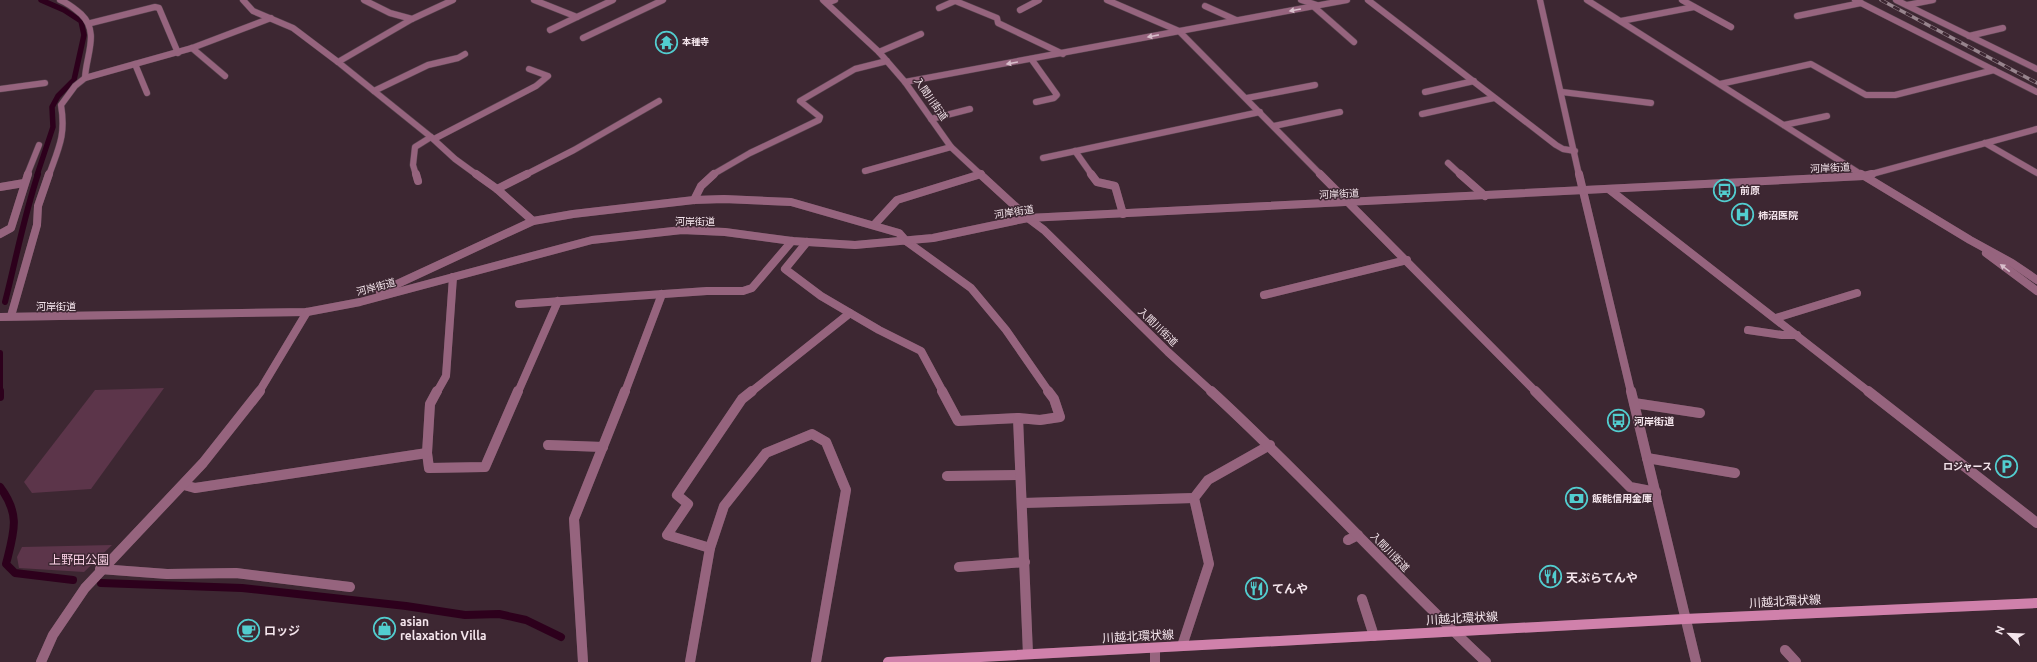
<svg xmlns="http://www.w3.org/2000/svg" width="2037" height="662" font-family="Ubuntu,'Noto Sans JP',sans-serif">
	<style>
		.green { fill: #5c354a }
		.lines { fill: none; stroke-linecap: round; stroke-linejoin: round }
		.stream-far2 { stroke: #2d001c; stroke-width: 5.5 }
		.stream-far1 { stroke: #2d001c; stroke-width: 6 }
		.stream { stroke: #2d001c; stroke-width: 8 }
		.service-far2-casing { stroke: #5a4550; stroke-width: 7 }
		.service-far1-casing { stroke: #5a4550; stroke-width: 8 }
		.service-casing { stroke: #5a4550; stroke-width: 10 }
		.minor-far2-casing { stroke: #5a4550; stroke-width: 7 }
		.minor-far1-casing { stroke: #5a4550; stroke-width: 8 }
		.minor-casing { stroke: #5a4550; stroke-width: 10 }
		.tertiary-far2-casing { stroke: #5a4550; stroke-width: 7 }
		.tertiary-far1-casing { stroke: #5a4550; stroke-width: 8 }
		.tertiary-casing { stroke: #5a4550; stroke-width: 10 }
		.secondary-casing { stroke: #5a4550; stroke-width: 10 }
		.service-far2 { stroke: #96647e; stroke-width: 6 }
		.service-far1 { stroke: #96647e; stroke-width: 8 }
		.service { stroke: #96647e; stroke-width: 10 }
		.minor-far2 { stroke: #96647e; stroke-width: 6 }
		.minor-far1 { stroke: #96647e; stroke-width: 8 }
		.minor { stroke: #96647e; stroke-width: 10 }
		.tertiary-far2 { stroke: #96647e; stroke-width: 6 }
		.tertiary-far1 { stroke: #96647e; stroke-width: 8 }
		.tertiary { stroke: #96647e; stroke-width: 10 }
		.secondary { stroke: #d081ab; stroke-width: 10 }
		.rail-casing { stroke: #97848d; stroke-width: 3.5 }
		.rail { stroke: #3d2732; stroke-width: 2.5; stroke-dasharray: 7; stroke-linecap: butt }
		.oneway { fill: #d8becb }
		.labels { text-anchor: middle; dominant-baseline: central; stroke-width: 3; stroke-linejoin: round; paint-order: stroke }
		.far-poi-label { font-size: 9px; font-weight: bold; fill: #f4e5ec; stroke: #3d2732; text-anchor: start }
		.street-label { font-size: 10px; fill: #f4e5ec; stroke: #3d2732 }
		.poi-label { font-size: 10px; font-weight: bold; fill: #f4e5ec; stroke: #3d2732; text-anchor: start }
		.near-park-label { font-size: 12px; fill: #fad1e5; stroke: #3d2732 }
		.near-poi-label { font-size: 12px; font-weight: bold; fill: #f4e5ec; stroke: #3d2732; text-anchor: start }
		.near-street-label { font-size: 12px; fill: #f4e5ec; stroke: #3d2732 }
	</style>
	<rect width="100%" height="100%" fill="#3d2732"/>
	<g class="green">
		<path d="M164,388L91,489L32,493L24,482L95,390Z"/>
		<path d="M112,545L84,572L19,568L17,557L22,547Z"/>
	</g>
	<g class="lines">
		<path class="stream-far2" d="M37,175L53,127L52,107L58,96L74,80L84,35L81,21L64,10L41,0"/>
		<g class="stream-far1">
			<path d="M5,302C16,259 24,216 38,174"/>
			<path d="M0,353V392"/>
		</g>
		<g class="stream">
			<path d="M0,391V397"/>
			<path d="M0,487C21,515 14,532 6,564L15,573L73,580"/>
			<path d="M101,583L242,588L406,606L465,615L499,614L526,620L561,637"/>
		</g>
		<defs>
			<g id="service-far2">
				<path d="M534,0L577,17L613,0"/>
				<path d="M953,0L997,18L998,23L1063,54"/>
				<path d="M1301,0L1317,5"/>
				<path d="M1368,0L1556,145L1563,149L1575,151"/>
				<path d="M1682,0L1731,27"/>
				<path d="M827,3L835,0"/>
				<path d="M1907,5L1933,0"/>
				<path d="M1205,6L1236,20"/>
				<path d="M1313,6L1354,42"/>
				<path d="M939,8L957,0"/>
				<path d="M1020,10L1039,0"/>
				<path d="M1797,16L1861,3"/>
				<path d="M412,19L453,0"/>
				<path d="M1621,21L1694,7"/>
				<path d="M91,23L155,7L159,8L178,53"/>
				<path d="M550,30L577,17"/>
				<path d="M1969,36L2003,28"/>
				<path d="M192,48L225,76"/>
				<path d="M879,52L921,34"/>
				<path d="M1032,60L1057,95L1054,98L1036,102"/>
				<path d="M135,64L147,93"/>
				<path d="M0,89L45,83"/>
				<path d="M374,91L428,65L458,58L465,54"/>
				<path d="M1425,92L1474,81"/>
				<path d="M1562,92L1651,103"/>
				<path d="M1247,98L1315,85"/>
				<path d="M1422,114L1494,98"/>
				<path d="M931,119L970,109"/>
				<path d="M1784,125L1827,116"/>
				<path d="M1274,126L1340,112"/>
				<path d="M434,139L536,86L548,76L529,69"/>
				<path d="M1985,143L2037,173"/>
				<path d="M1075,151L1092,175"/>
				<path d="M1043,158L1260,112"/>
				<path d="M1448,163L1461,175"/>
				<path d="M865,171L951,147"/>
				<path d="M27,175L39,145"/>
				<path d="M416,175L413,165L415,147L431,137"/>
				<path d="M525,175L574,150L659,101"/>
			</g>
			<g id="service-far1">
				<path d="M416,174L418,181"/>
				<path d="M1091,174L1097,182L1115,186L1123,214"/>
				<path d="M1460,174L1485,196"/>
				<path d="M0,187L24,183"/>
				<path d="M497,189L527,174"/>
				<path d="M1610,190L1869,392"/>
				<path d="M0,234L11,228L28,174"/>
				<path d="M906,241L971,288L1006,330L1049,392"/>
				<path d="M807,242L785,269L821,296L879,330L921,351L943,392"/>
				<path d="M1264,295L1407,260"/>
				<path d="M519,304L707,291H743L752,288L792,241"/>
				<path d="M1776,318L1857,293"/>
				<path d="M1748,330L1782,335H1797"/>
				<path d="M437,392L446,376L453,277"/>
				<path d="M518,392L558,301"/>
				<path d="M751,392L850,313"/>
			</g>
			<g id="service">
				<path d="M437,391L430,404L427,453L429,468L485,467L518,391"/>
				<path d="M942,391L958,421L1018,418"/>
				<path d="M1868,391L2037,523"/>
				<path d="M1634,403L1700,413"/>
				<path d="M548,445L603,447"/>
				<path d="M1647,458L1735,473"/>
				<path d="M947,476L1019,475"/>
				<path d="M184,485L195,488L427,453"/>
				<path d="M1023,503L1194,498"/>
				<path d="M1348,540L1358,535"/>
				<path d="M710,548L667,535L688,504L677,495L742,399L752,391"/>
				<path d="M959,567L1025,562"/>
				<path d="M100,569L167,574L236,573L350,587"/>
				<path d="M1362,599L1374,636"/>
				<path d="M1182,646L1209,564L1194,498L1208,480L1270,445"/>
				<path d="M1028,654L1018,418L1040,420L1060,417L1054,399L1048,391"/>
				<path d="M690,662L710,548L724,506L766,453L812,434L826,442L846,490L816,662"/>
			</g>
			<g id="minor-far2">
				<path d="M243,0L253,11L293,28L338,62L412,19L390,13L364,0"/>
				<path d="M823,0L879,52L905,82L951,147L981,175"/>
				<path d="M1107,0L1179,31L1321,175"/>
				<path d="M1855,0L2037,92"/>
				<path d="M1896,0L2037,69"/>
				<path d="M583,38L663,0"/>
				<path d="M338,62L431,137L455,159L477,175"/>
				<path d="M85,78L192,48L271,18"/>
				<path d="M905,82L1347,0"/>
				<path d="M1720,84L1811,64L1866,95H1895L1994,70"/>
				<path d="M49,175C59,147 66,135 61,105L75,86L85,78C86,55 100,32 81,14C74,8 68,3 60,0"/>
				<path d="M712,175L750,153L819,120L820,117L800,101L855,69L887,61"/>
				<path d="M978,175L981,174"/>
			</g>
			<g id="minor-far1">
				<path d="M980,174L1028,218L1044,230L1168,352L1212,392"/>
				<path d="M1320,174L1536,392"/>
				<path d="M694,200L701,186L714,174"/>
				<path d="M533,221L573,214L694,200L724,199L791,202L899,233L906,241"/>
				<path d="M874,225L897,200L981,174"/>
				<path d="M380,292L533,221L497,189L476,174"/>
				<path d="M11,316L37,225L38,206L49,174"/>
				<path d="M0,317L307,312L360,302L592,240L682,230L725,232L792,241L855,245L933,238L1028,218"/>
				<path d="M259,392L307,312"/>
				<path d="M625,392L662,294"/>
			</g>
			<g id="minor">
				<path d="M1211,391C1306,478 1392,574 1486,662"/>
				<path d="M1535,391L1630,487L1656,492"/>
				<path d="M1155,648V662"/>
				<path d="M1785,650L1796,662"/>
				<path d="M41,662L53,635L85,588L203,463L260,391"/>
				<path d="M583,662L574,519L625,391"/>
			</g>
			<g id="tertiary-far2">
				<path d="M1540,0L1579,175"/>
				<path d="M1587,0L1862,175"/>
				<path d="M1868,175L2037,129"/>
			</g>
			<g id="tertiary-far1">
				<path d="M1579,174L1631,392"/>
				<path d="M1861,174L1970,240L2012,263L2037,280"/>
				<path d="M1028,218L1864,176L1872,174"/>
				<path d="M1986,253L2037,291"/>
			</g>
			<path id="tertiary" d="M1631,391L1696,662"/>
			<path id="secondary" d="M888,662L1685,619L2037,603"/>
		</defs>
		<use href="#service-far2" class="service-far2-casing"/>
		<use href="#service-far1" class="service-far1-casing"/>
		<use href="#service" class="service-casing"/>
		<use href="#minor-far2" class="minor-far2-casing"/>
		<use href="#minor-far1" class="minor-far1-casing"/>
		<use href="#minor" class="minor-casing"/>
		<use href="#tertiary-far2" class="tertiary-far2-casing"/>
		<use href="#tertiary-far1" class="tertiary-far1-casing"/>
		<use href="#tertiary" class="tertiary-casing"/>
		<use href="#secondary" class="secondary-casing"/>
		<use href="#service-far2" class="service-far2"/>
		<use href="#service-far1" class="service-far1"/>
		<use href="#service" class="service"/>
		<use href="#minor-far2" class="minor-far2"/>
		<use href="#minor-far1" class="minor-far1"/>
		<use href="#minor" class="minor"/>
		<use href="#tertiary-far2" class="tertiary-far2"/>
		<use href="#tertiary-far1" class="tertiary-far1"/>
		<use href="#tertiary" class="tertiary"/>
		<use href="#secondary" class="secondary"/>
		<defs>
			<path id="rail" d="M1881,0L2037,83"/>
		</defs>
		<use href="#rail" class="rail-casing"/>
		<use href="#rail" class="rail"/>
	</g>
	<defs><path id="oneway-solid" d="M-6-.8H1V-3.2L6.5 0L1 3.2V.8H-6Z"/></defs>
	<g class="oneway">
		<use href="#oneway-solid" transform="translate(1295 10) rotate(170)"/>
		<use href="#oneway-solid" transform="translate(1153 36) rotate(169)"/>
		<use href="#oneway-solid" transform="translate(1012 63) rotate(170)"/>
		<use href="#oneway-solid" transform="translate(2005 268) rotate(-143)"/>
	</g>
	<defs>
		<symbol id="temple-ring" viewBox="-11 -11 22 22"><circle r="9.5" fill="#3d2732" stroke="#52cdcf" stroke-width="1.5"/><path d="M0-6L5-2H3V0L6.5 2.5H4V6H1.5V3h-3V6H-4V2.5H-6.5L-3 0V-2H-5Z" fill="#52cdcf"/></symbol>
		<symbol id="bus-ring" viewBox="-11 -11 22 22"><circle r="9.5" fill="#3d2732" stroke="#52cdcf" stroke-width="1.5"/><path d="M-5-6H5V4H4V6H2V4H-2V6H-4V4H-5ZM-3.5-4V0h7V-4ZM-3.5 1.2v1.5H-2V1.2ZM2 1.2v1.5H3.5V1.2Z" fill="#52cdcf"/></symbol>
		<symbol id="hospital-ring" viewBox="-11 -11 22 22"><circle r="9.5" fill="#3d2732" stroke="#52cdcf" stroke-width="1.5"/><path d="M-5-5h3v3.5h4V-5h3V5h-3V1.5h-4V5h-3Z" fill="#52cdcf"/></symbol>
		<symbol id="parking-ring" viewBox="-11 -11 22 22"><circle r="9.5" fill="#3d2732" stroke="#52cdcf" stroke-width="1.5"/><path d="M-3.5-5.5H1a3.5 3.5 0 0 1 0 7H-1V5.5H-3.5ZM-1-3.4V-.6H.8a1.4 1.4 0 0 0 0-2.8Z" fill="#52cdcf"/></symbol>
		<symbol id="bank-ring" viewBox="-11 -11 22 22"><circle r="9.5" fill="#3d2732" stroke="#52cdcf" stroke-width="1.5"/><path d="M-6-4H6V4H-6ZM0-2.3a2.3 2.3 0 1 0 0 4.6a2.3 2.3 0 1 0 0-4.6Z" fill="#52cdcf"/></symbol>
		<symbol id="restaurant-ring" viewBox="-11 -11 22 22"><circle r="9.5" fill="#3d2732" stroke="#52cdcf" stroke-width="1.5"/><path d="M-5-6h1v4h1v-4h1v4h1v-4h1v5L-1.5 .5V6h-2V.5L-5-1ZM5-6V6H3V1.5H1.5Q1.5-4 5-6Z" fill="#52cdcf"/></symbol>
		<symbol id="shop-ring" viewBox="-11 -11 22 22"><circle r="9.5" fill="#3d2732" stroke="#52cdcf" stroke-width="1.5"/><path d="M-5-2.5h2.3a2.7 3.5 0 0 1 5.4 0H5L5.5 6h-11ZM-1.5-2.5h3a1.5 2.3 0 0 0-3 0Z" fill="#52cdcf"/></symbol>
		<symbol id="cafe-ring" viewBox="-11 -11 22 22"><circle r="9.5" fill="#3d2732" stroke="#52cdcf" stroke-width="1.5"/><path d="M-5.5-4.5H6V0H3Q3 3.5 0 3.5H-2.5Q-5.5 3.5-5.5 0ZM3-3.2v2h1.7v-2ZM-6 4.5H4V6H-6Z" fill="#52cdcf"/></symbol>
	</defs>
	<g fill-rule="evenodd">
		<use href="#temple-ring" x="654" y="30" width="25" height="25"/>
		<use href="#bus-ring" x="1712" y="178" width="25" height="25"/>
		<use href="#hospital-ring" x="1730" y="202" width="25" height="25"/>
		<use href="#bus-ring" x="1606" y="408" width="25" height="25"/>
		<use href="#parking-ring" x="1994" y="454" width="25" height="25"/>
		<use href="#bank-ring" x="1564" y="486" width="25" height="25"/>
		<use href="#restaurant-ring" x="1538" y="564" width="25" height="25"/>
		<use href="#restaurant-ring" x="1244" y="576" width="25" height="25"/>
		<use href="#shop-ring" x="372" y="616" width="25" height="25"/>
		<use href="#cafe-ring" x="236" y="618" width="25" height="25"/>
	</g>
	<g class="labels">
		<g class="far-poi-label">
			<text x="682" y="42">本種寺</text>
		</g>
		<g class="street-label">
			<text transform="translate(931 99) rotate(55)">入間川街道</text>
			<text transform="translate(1830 168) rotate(-3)">河岸街道</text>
			<text transform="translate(1339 194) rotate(-3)">河岸街道</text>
			<text transform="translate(1014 212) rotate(-9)">河岸街道</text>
			<text x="695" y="221">河岸街道</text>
			<text transform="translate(376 287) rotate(-15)">河岸街道</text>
			<text x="56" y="306">河岸街道</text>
			<text transform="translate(1158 327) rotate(44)">入間川街道</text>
			<text transform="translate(1390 552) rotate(46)">入間川街道</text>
		</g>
		<g class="poi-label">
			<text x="1740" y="190">前原</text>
			<text x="1758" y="215">柿沼医院</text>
			<text x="1634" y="421">河岸街道</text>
			<text x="1992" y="466" text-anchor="end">ロジャース</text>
			<text x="1592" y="498">飯能信用金庫</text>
		</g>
		<g class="near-park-label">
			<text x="79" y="559">上野田公園</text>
		</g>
		<g class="near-poi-label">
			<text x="1566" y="577">天ぷらてんや</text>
			<text x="1272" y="588">てんや</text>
			<text x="400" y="621">asian<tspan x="400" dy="14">relaxation Villa</tspan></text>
			<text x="264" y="630">ロッジ</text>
		</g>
		<g class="near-street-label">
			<text transform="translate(1785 601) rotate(-3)">川越北環状線</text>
			<text transform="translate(1462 618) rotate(-3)">川越北環状線</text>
			<text transform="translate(1138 636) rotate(-3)">川越北環状線</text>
		</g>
	</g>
	<g transform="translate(2009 634) rotate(293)" stroke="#3d2732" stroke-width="3" paint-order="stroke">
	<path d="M0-3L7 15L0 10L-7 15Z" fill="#f4e5ec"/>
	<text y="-6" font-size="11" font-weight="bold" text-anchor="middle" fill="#f4e5ec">N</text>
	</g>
</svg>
